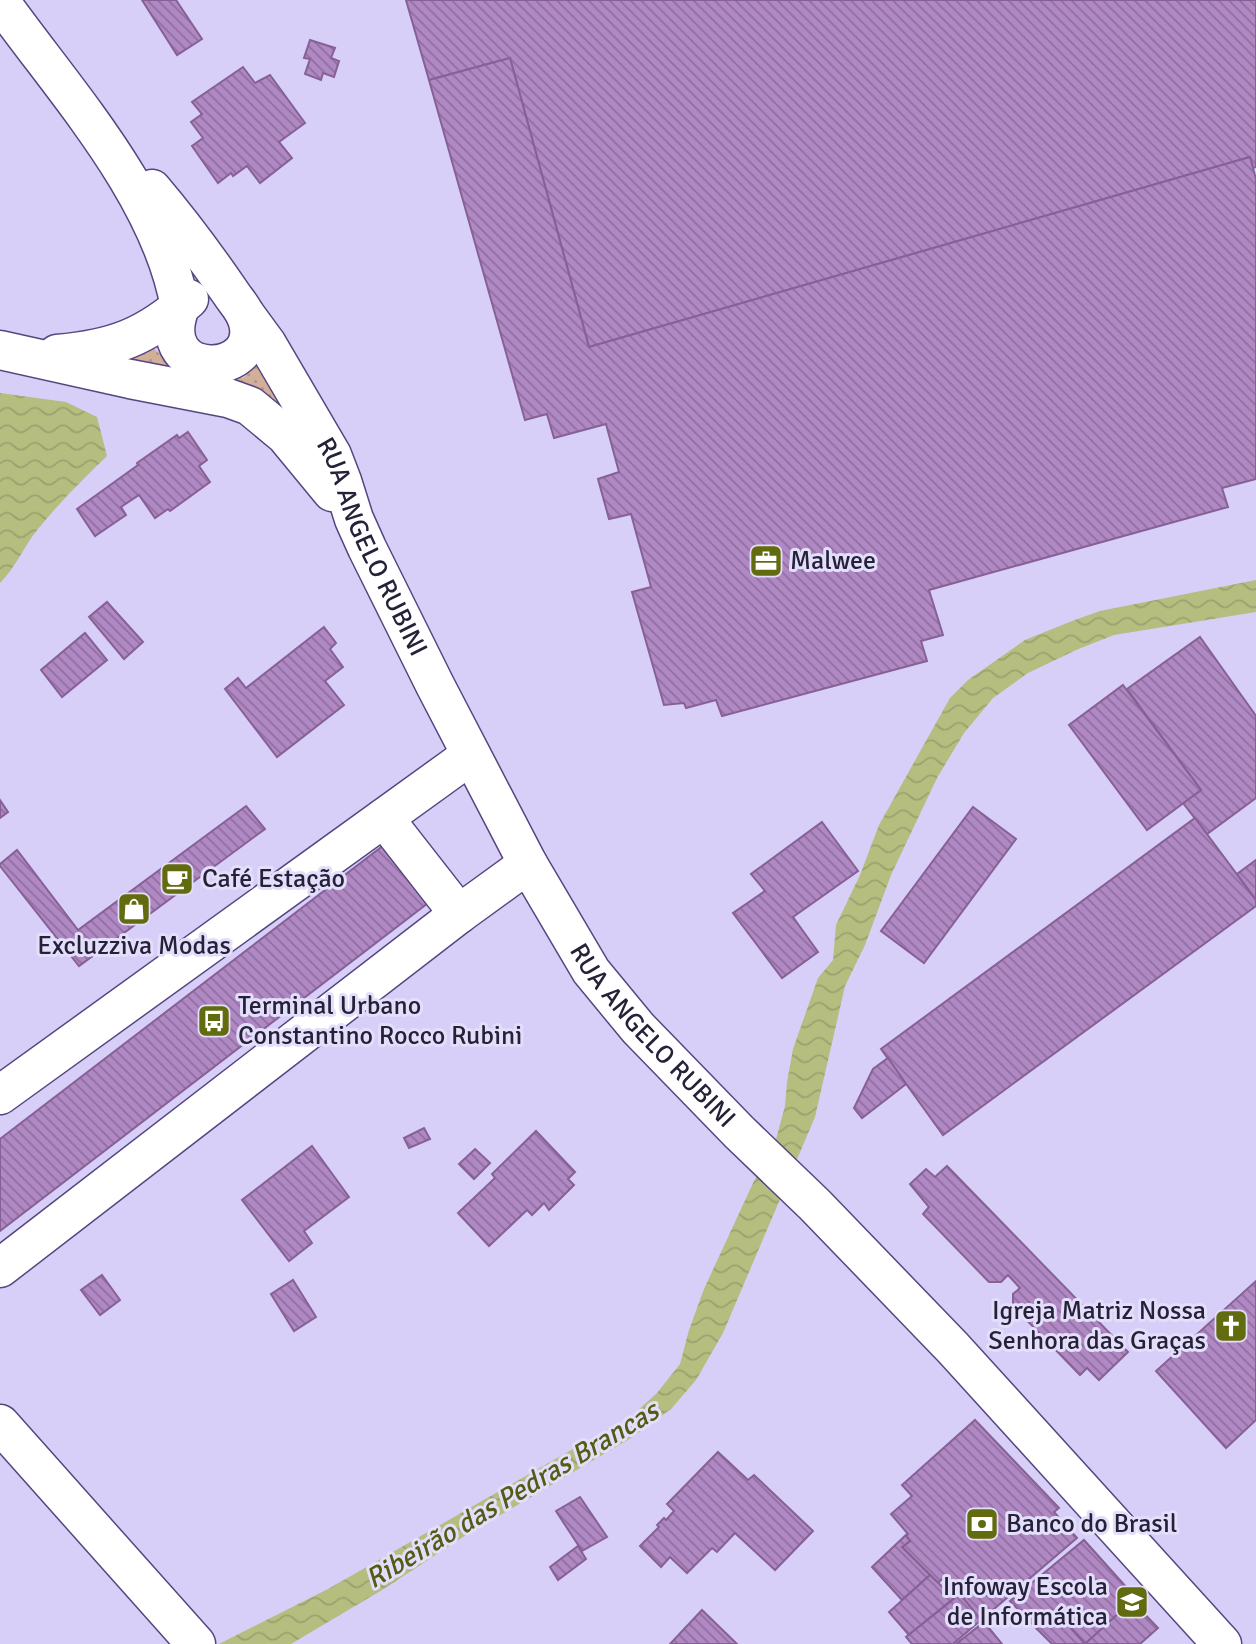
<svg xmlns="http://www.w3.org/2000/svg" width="1256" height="1644" font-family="Signika,sans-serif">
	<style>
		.grass { fill: url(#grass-dots) }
		.water { fill: url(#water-waves) }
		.building { fill: url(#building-back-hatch); stroke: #866097; stroke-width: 2 }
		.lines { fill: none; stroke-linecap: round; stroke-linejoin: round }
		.minor-casing { stroke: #564680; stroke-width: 41 }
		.major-casing { stroke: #564680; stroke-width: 41 }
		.minor { stroke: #fff; stroke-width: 38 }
		.major { stroke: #fff; stroke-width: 38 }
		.labels { text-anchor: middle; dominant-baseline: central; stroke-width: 6; stroke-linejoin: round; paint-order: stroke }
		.street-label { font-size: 26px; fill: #262039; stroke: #e3defa }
		.poi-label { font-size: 26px; fill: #262039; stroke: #e3defa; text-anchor: start }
		.water-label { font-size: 28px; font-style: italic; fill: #545b15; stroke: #e3defa }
	</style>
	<defs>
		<pattern id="grass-dots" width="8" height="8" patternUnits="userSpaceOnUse" patternTransform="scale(1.75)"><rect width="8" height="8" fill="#d2af99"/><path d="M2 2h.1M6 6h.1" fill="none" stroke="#b49685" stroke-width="1.8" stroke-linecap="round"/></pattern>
		<pattern id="water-waves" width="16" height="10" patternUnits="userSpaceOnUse" patternTransform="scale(1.75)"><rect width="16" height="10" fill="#b5bd7f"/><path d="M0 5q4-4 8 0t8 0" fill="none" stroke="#9ca26e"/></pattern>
		<pattern id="building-back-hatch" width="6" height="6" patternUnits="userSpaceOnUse" patternTransform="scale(1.75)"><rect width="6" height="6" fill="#b088c3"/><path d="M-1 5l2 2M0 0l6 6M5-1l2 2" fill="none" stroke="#8f6f9f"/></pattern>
	</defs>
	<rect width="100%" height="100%" fill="#d7cff7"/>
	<path class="grass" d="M152,347L173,365L243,378L259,364L313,446L271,400L250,384L103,358Z"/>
	<g class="water">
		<path d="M0,393L66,402L97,417L107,456C83,479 59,503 38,529C24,546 16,567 0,583Z"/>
		<path d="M1256,580V612L1114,635L1076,650L1028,673L993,698L964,733L937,778L891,875L865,945L845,986L815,1117L723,1333L696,1380L671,1409L631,1438L463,1537L382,1590L291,1644H219L328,1589L580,1445L614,1432L657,1393L680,1364L689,1330L704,1289L754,1181L775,1143L785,1106L787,1082L793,1049L818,978L833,960L836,925L860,875L879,825L950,698L968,680L1025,640L1072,621L1100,611Z"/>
	</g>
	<g class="building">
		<path d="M142,0H176L202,39L177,55Z"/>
		<path d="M406,0H1256V167L1253,168L1250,157L589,347L510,58L429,80Z"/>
		<path d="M310,40L335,48L331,58L339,61L334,77L323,73L321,80L305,74L310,59L304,58Z"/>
		<path d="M510,58L589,347L1250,157L1256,179V479L1222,488L1228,507L929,590L943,635L921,641L927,661L722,716L716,700L686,708L684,703L664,705L632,592L651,587L631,514L609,519L598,479L619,472L606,424L554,438L547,414L525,420L429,80Z"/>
		<path d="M243,67L255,83L270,75L305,123L279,142L292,158L260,183L247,166L233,176L231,173L218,183L192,146L203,138L191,122L202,114L192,102Z"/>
		<path d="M188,432L207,460L199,466L210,482L170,511L168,509L155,518L139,495L121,507L126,515L95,536L77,509L138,465L137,463L177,435L179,438Z"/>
		<path d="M107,602L143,642L124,659L89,617Z"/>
		<path d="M324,627L336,643L330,649L343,667L325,681L344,705L277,757L225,689L238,678L246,688Z"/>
		<path d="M85,633L107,660L62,697L41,670Z"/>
		<path d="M1200,637L1256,716V798L1207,834L1183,803L1201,790L1127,689Z"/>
		<path d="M1123,685L1201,790L1147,830L1069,725Z"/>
		<path d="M0,800L8,812L0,818Z"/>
		<path d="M246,806L265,829L79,966L0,866V864L17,850L78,930Z"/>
		<path d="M973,807L1016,839L924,963L881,931Z"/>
		<path d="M1195,818L1256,900V906L943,1135L881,1049Z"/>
		<path d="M822,822L858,871L793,917L818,952L782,978L733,913L765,891L751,874Z"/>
		<path d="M384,845L428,903L0,1231V1139Z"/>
		<path d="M1256,860V900L1237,874Z"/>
		<path d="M888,1058L906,1084L862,1118L854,1108L873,1069Z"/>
		<path d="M424,1128L430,1139L409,1148L404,1138Z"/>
		<path d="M536,1131L575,1172L568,1179L574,1185L549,1210L544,1203L532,1215L527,1210L489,1246L458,1213L495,1178L492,1174Z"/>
		<path d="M312,1146L349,1197L304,1231L312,1243L289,1261L242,1200Z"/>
		<path d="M475,1149L490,1163L474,1179L459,1164Z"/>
		<path d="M947,1166L1128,1352L1099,1380L1087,1368L1080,1375L1013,1306V1294L1020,1288L1008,1275L1001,1282H989L923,1214L929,1207L910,1184L926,1169L935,1177Z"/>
		<path d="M102,1275L120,1300L100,1315L81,1290Z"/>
		<path d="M293,1280L316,1317L294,1331L271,1294Z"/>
		<path d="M1256,1281V1420L1226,1448L1156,1371Z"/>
		<path d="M975,1420L1059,1508L1054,1512L1077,1538L981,1620L944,1577L938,1583L902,1547L910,1541L906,1536L908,1534L891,1514L912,1496L902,1485Z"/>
		<path d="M718,1452L748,1480L754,1475L813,1531L775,1570L735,1533L717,1552L712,1548L687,1573L670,1557L661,1567L640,1546L659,1527L657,1525L664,1518L666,1520L674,1511L667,1504Z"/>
		<path d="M580,1497L607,1537L582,1551L556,1511Z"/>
		<path d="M908,1533L906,1536L910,1541L902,1547L930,1575L902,1600L872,1567Z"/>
		<path d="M1084,1540L1136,1598L1085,1644L1057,1613L1037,1629L1010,1601Z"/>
		<path d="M578,1546L586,1559L558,1580L550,1567Z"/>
		<path d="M930,1575L954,1598L909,1635L889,1612Z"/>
		<path d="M960,1594L981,1620L953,1644H912L906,1637Z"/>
		<path d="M1132,1601L1158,1628L1140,1644H1085Z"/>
		<path d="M702,1610L737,1644H670Z"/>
		<path d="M1057,1613L1085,1644H1052L1037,1629Z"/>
		<path d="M984,1622L1002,1644H956Z"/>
	</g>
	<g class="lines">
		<defs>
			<g id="minor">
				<path d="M384,818L459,914"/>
				<path d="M0,1095L471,755"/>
				<path d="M0,1268L459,914L528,864"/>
			</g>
			<g id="major">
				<path d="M0,1C65,92 160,194 180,307"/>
				<path d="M152,189C180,222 206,257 230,292C235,300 244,309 247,319C267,378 151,385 180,307"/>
				<path id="s1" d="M245,314L267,344L332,455L342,481L354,519L367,548L435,685L528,864L591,971L638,1028L739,1132L815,1205L953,1348L1222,1644"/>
				<path d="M0,350L130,379L228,398L250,406L285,435L332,492"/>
				<path d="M57,354C114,349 146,337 189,299"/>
				<path d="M0,1424L196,1644"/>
			</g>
		</defs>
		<use href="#minor" class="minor-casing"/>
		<use href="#major" class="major-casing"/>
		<use href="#minor" class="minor"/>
		<use href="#major" class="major"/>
	</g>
	<defs>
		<symbol id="office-square" viewBox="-11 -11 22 22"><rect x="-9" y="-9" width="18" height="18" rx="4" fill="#636b0f" stroke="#e3defa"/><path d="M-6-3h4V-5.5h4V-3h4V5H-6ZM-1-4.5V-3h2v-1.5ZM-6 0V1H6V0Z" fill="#fff"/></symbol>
		<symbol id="cafe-square" viewBox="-11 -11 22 22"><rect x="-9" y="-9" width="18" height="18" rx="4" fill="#636b0f" stroke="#e3defa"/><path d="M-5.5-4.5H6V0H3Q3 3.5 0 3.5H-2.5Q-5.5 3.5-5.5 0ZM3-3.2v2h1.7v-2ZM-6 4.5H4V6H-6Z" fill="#fff"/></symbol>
		<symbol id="shop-square" viewBox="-11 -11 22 22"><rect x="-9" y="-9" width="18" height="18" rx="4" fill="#636b0f" stroke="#e3defa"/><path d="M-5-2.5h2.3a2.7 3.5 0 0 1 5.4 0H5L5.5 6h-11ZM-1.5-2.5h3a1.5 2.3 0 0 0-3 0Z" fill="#fff"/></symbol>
		<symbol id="bus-square" viewBox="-11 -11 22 22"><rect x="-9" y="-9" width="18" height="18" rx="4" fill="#636b0f" stroke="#e3defa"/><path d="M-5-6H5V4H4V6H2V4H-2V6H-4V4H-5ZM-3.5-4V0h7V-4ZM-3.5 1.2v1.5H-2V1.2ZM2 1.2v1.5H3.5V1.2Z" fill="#fff"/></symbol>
		<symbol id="church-square" viewBox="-11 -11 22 22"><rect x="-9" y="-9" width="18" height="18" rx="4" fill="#636b0f" stroke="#e3defa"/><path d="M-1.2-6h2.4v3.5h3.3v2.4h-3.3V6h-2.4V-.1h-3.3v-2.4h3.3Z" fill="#fff"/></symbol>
		<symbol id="bank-square" viewBox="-11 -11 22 22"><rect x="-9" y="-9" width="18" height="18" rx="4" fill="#636b0f" stroke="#e3defa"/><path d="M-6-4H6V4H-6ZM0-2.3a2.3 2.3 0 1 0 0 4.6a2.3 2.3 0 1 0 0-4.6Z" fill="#fff"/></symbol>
		<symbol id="school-square" viewBox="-11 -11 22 22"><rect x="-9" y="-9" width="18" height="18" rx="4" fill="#636b0f" stroke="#e3defa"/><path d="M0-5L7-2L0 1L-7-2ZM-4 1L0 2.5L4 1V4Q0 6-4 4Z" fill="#fff"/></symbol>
	</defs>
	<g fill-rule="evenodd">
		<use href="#office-square" x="747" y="542" width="38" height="38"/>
		<use href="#cafe-square" x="158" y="860" width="38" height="38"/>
		<use href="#shop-square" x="115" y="890" width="38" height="38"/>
		<use href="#bus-square" x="195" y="1002" width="38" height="38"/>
		<use href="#church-square" x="1212" y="1307" width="38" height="38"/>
		<use href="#bank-square" x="963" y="1505" width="38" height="38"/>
		<use href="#school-square" x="1113" y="1583" width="38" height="38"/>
	</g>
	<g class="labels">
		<g class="street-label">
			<text stroke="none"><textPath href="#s1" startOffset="266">RUA ANGELO RUBINI</textPath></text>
			<text stroke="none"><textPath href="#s1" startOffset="833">RUA ANGELO RUBINI</textPath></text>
		</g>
		<g class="poi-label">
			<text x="790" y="561">Malwee</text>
			<text x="202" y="879">Café Estação</text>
			<text x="134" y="946" text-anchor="middle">Excluzziva Modas</text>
			<text x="238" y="1006">Terminal Urbano<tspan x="238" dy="30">Constantino Rocco Rubini</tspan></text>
			<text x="1206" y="1311" text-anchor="end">Igreja Matriz Nossa<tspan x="1206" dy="30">Senhora das Graças</tspan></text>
			<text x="1006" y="1524">Banco do Brasil</text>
			<text x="1108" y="1587" text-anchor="end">Infoway Escola<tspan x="1108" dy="30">de Informática</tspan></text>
		</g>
		<g class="water-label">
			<text transform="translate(512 1495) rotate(-31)">Ribeirão das Pedras Brancas</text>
		</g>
	</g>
</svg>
